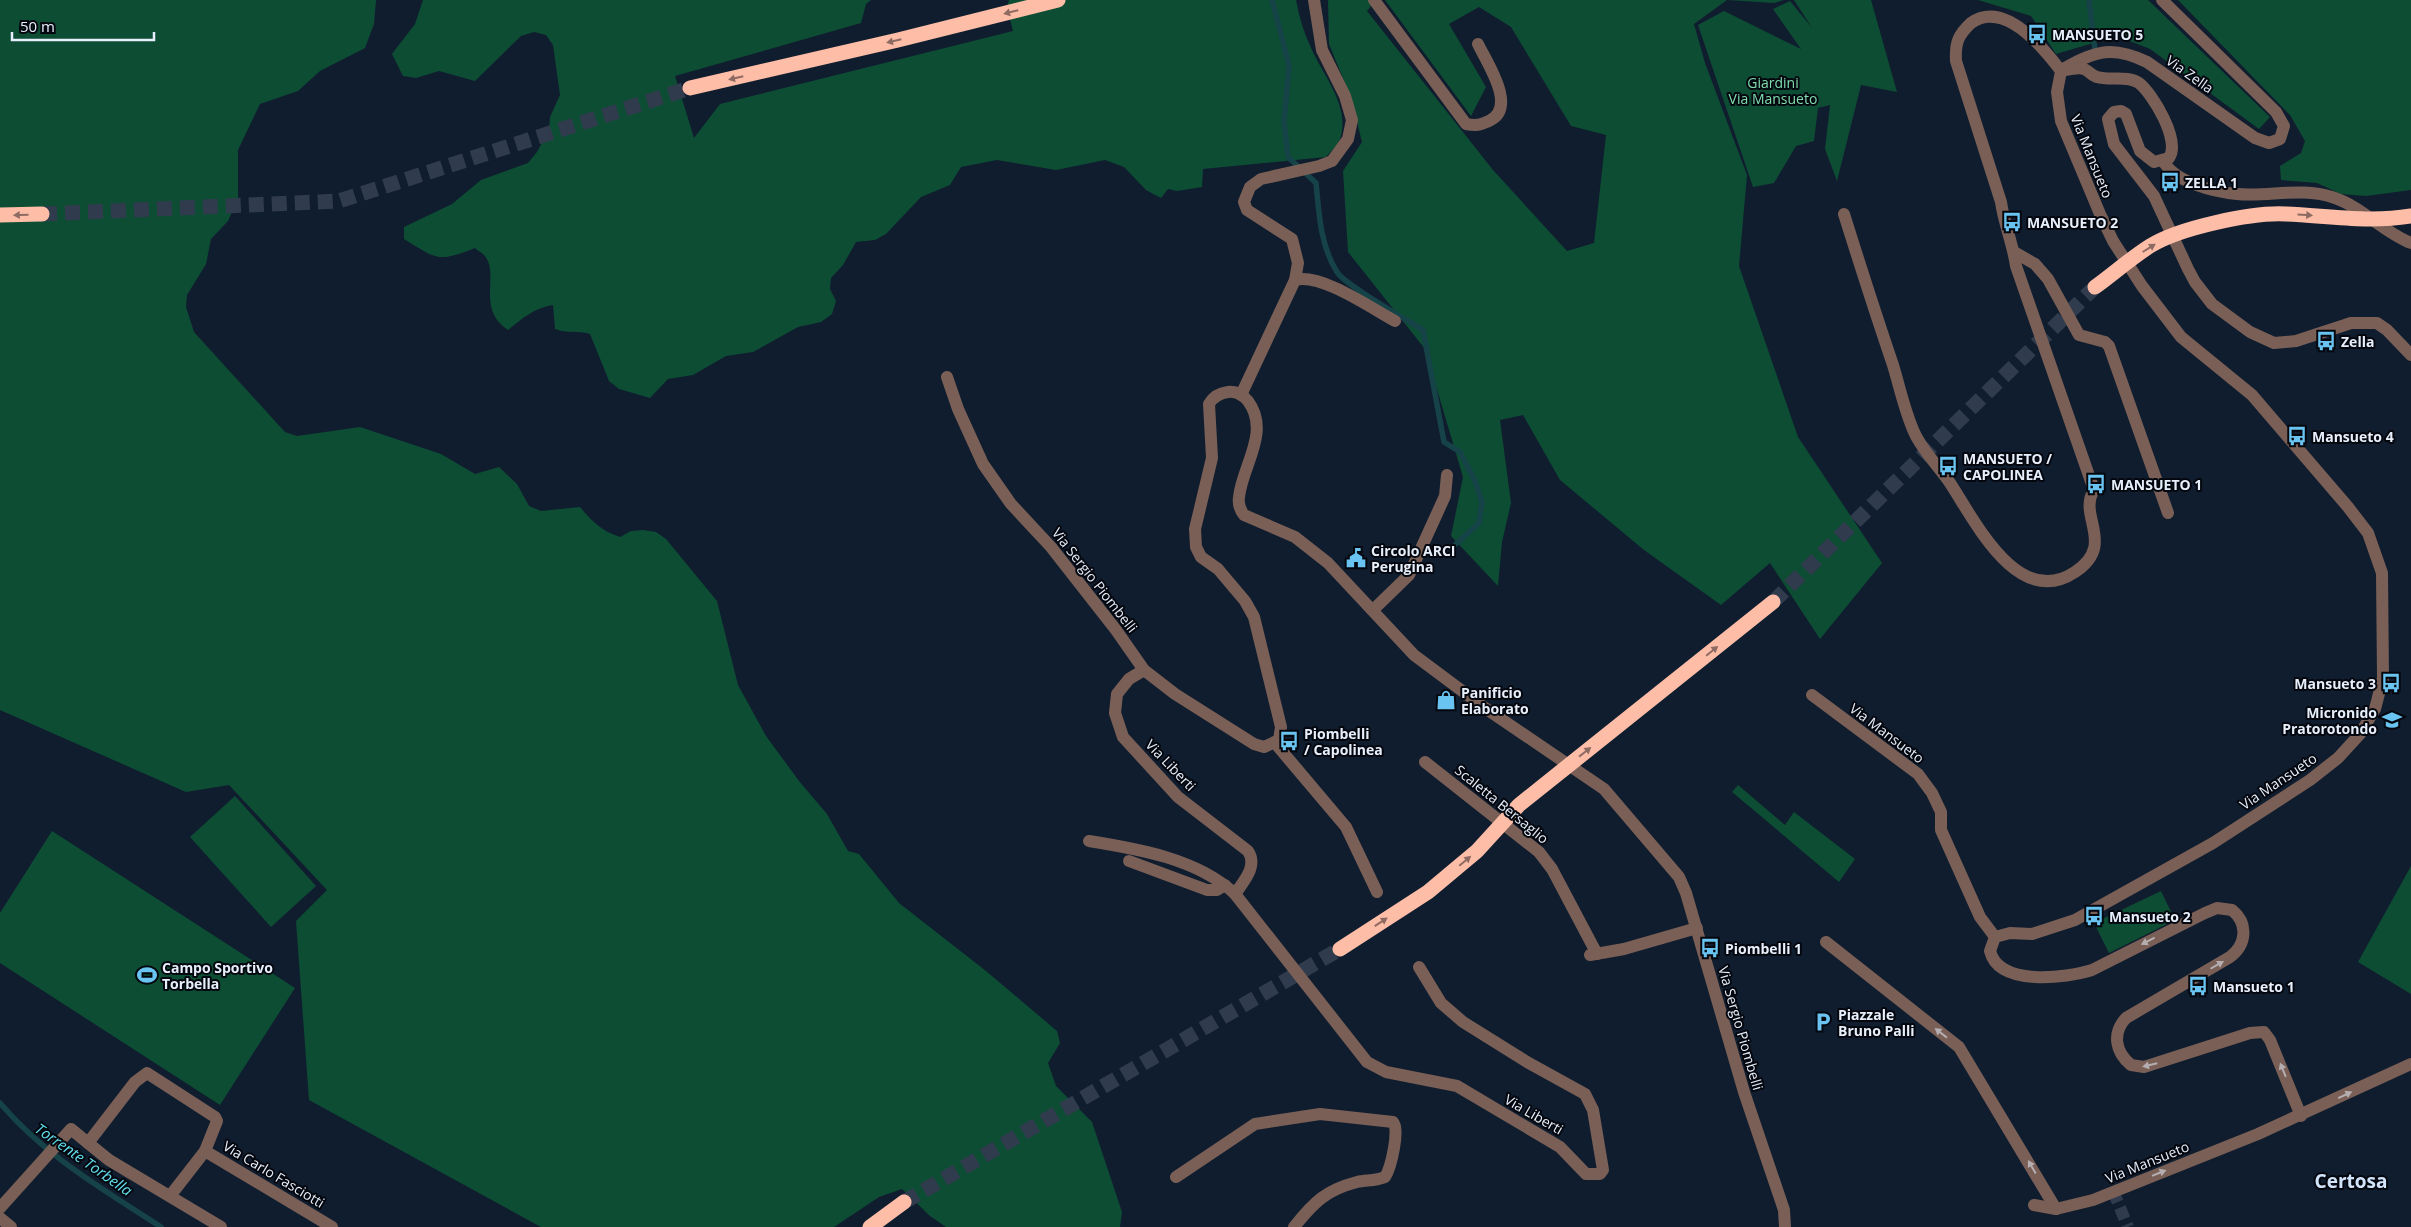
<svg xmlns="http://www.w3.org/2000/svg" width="2411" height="1227" font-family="'Open Sans',sans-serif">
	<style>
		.green { fill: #0d4d34 }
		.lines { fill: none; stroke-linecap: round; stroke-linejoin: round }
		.stream { stroke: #164348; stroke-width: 5.5 }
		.minor-tunnel { stroke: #303c4d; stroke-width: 12; stroke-dasharray: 12 6; stroke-linecap: butt }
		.motorway-tunnel { stroke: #303c4d; stroke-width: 15; stroke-dasharray: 15 8; stroke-linecap: butt }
		.minor { stroke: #795f56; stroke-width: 12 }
		.tertiary { stroke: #795f56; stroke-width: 12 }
		.motorway { stroke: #febda7; stroke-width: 15 }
		.oneway { fill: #8e6b62 }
		.oneway2 { fill: #b5aeb1 }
		.labels { text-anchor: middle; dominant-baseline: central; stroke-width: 4; stroke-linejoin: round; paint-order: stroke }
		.poi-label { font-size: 14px; font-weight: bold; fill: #e6effb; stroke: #04070e; text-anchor: start }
		.street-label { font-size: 14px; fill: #e6effb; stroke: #04070e }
		.park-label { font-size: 14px; fill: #80deaf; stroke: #04070e }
		.water-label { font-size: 15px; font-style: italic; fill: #62e0ee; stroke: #04070e }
		.district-label { font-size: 19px; font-weight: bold; fill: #d2e4fb; stroke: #04070e }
	</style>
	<rect width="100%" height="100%" fill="#101d2e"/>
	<g class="green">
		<path d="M0,0H376L374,24L365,48L320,71L298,91L260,104L238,150V198L228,221L211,239L206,264L187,295L186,307L194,332L285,432L297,436L360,427L441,454L475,474L499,467L517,484L529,506L541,511L580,507C592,521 601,531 620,537L631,531L643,530L656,532L666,539L717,601L738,685L766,736L799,781L827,814L848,851L859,854L899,903L986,971L1057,1031L1060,1043L1048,1063L1056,1086L1092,1122L1122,1212L1120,1227H946L930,1216L902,1189L879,1197L834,1227H541L309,1100L296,921L327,890L229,785L186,792L0,710Z"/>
		<path d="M423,0H871L866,4L861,23L675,76L694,138L720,104L1013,31L1007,7L1009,0H1296C1299,17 1304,33 1311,48C1323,75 1351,107 1340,139C1338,145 1330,152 1326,157L1203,169L1202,187L1177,191L1168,189L1161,198L1146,190L1124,167L1105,160L1056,170L997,160L961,167L950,185L921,197L886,234L875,240L856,242L843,265L831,278L830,289L836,301L832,314L821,322L798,327L753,352L726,356L693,375L668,379L650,398L619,389L609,381L590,334C577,330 568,334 555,329L553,305C534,308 523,318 508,330C475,308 501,274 484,255C482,253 477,250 475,248C437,263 437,259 404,239V227L452,204L481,180L528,163L537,152L549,130L550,117L560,95L553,45L546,35L534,32L521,36L475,81L439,71L416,78L403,76L392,54L415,24Z"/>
		<path d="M1328,0H1376L1367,11L1493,170L1567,251L1594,243L1606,135L1571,126L1511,27L1479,7L1449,24L1486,87L1471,116L1385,0H1784L1774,3L1727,0L1694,24L1705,63L1747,175L1739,266L1798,437L1882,563L1820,639L1770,563L1721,605L1644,550L1560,480L1523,415L1500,420L1511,503L1502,542L1498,586L1451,536L1463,477L1425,349L1348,252L1343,171L1362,142L1351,98L1329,44Z"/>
		<path d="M1794,0H1871L1897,92L1861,85L1837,181L1825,149L1830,105L1818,108L1814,141L1796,146L1774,183L1753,187L1698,25L1724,11L1801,49L1773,9L1790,1L1812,28Z"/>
		<path d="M1978,0H2148L2270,117L2259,129L2150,49L2117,36L2056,54L2031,16Z"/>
		<path d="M2178,0H2411V190L2366,196L2341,194L2317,183L2281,180L2280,166L2301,153L2305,141L2290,115Z"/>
		<path d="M1738,785L1785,825L1794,812L1855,859L1839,882L1732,792Z"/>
		<path d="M235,796L316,886L271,927L190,837Z"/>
		<path d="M52,831L295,988L220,1105L0,963V913Z"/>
		<path d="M2411,866V994L2358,962Z"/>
		<path d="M2161,891L2175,920L2109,953L2094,923Z"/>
	</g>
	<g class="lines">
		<g class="stream">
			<path d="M1272,0L1289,65L1284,122L1288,157L1316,183C1319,213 1320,245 1337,272C1346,286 1406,319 1423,330L1444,442L1460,452L1475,481L1482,502L1479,523L1456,544"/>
			<path d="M2089,0L2095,50"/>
			<path d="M0,1103C46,1157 103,1189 161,1227"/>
		</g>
		<path class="minor-tunnel" d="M2113,1191L2128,1227"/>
		<g class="motorway-tunnel">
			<path d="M42,214L339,201L690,88"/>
			<path d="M1773,602L2095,287"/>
			<path d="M904,1202L1340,949"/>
		</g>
		<g class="minor">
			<path d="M1374,0L1466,124C1476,126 1480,125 1489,121C1518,108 1487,63 1478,44"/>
			<path d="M2065,68C2096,50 2114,46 2147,62L2255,138L2269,143L2280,139L2284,126L2276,112L2162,0"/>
			<path d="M2061,71C2067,70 2078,67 2084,69C2089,71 2092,76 2097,77C2110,81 2127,75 2139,83C2153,94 2181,141 2169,158L2154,162L2140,151L2126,114L2121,111L2114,112L2108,119L2114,144L2154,196L2188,269L2195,282L2212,304L2250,332L2274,343L2296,341L2351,323H2377L2387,330L2411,355"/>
			<path d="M2163,160C2173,182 2214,192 2237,194C2268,197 2302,187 2332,197C2361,206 2383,232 2411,243"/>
			<path d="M1844,214C1860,265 1876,315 1893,365C1900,388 1905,413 1915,434C1923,451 1939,467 1950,483C1975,521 2018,610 2075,572C2117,544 2077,516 2094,490L2016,266C2013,244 2004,224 2001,202L1956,61C1955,43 1958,35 1971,23C2004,0 2043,47 2061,71L2057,92L2061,121L2100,214L2113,241L2142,286L2181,337L2252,395L2348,507L2368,533L2382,573L2383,678L2375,709L2360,734L2338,758L2310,780L2213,843L2075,920L2032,934L2010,933L1995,937L1990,951C1999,987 2066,978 2092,970L2205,913L2217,908L2232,910C2249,924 2246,945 2230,957L2126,1018C2112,1033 2115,1052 2131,1065L2144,1067L2250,1033L2264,1032L2270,1040L2301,1116"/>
			<path d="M2014,252L2035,264L2048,279L2079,335L2105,342L2109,346L2168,513"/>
			<path d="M1295,280C1321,273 1371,308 1395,321"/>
			<path d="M947,377L958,409L983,464L1011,504L1051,547L1116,630L1144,670L1175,694L1254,744L1264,747L1279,740L1281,727L1254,617L1245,601L1218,569L1201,557L1196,547L1195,529L1212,458L1209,404C1213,397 1220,393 1228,392C1236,391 1243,395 1248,401C1271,432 1242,466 1239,497C1238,504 1240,510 1244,515L1295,537L1328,563L1414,655L1485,708L1604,789L1679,877L1686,893L1744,1092L1784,1210L1785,1227"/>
			<path d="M1241,395L1295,280L1298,263L1292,239L1247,210L1244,202L1250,187L1261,179L1319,166L1332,161L1348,139L1352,120L1345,96L1322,50L1314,0"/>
			<path d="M1373,610L1409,575L1445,496L1447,475"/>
			<path d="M1144,670L1129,679L1117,694L1115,713L1123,737L1178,797L1248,851C1258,866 1244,881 1235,894"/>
			<path d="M1812,695L1918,774L1932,793L1941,812V830L1980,917L1995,937"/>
			<path d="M1275,743L1346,827L1377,892"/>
			<path d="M1425,762L1539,852L1552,869L1597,954"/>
			<path d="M1089,841C1139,849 1198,859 1235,894L1367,1062L1386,1072L1457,1086L1560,1147L1586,1174H1600L1603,1170L1593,1110L1585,1094L1527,1062L1463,1022L1441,1003L1419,967"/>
			<path d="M1129,861L1207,890H1217L1225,885"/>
			<path d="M1826,942L1959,1047L2056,1209"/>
			<path d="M1590,955L1624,949L1697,928"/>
			<path d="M88,1143L109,1160L221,1227"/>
			<path d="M1176,1177L1255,1124L1320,1114L1393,1122C1400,1129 1391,1168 1385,1177C1376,1181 1366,1180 1357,1182C1326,1190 1314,1202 1294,1227"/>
			<path d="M170,1196L205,1151"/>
			<path d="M2034,1205L2056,1209L2093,1200L2258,1134L2411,1064"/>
			<path d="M0,1208L71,1129L88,1143L135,1082L147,1073L215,1117L217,1121L205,1151L332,1227"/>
		</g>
		<path class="tertiary" d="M0,1218L11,1227"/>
		<g class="motorway">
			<path d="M690,88L898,40L1058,0"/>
			<path d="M0,215L42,214"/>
			<path d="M2095,287C2113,274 2131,258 2150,246C2179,228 2252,212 2286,214C2329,216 2368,223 2411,216"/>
			<path d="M1340,949L1428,892L1477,851L1519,805L1773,602"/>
			<path d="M870,1227L904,1202"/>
		</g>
	</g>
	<defs><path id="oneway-solid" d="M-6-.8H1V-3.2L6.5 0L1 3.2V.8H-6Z" transform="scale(1.25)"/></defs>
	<g class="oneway">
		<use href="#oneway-solid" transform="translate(1011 12) rotate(166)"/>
		<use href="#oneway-solid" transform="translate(894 41) rotate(167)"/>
		<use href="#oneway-solid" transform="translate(736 78) rotate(167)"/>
		<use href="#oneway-solid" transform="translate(21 215) rotate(178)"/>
		<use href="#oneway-solid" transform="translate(2305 215) rotate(4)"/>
		<use href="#oneway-solid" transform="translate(2149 248) rotate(-32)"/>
		<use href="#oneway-solid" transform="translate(1712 651) rotate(-39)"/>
		<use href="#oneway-solid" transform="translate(1585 752) rotate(-38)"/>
		<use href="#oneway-solid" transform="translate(1465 861) rotate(-40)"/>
		<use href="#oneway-solid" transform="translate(1381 922) rotate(-33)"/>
	</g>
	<g class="oneway2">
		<use href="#oneway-solid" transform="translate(2148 941) rotate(153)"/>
		<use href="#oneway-solid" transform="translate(2217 965) rotate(-30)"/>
		<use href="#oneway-solid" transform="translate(1941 1033) rotate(-142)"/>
		<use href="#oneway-solid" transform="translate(2150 1065) rotate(167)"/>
		<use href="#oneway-solid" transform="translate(2283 1070) rotate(-112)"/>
		<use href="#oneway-solid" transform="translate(2345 1095) rotate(-25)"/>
		<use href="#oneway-solid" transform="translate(2032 1167) rotate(-120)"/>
		<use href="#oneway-solid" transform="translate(2159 1173) rotate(-22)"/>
	</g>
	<defs>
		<symbol id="bus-bare" viewBox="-9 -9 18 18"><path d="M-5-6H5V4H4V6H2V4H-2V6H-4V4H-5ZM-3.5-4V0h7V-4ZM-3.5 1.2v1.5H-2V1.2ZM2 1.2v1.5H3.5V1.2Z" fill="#69c4f1" stroke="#04070e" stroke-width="2.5" paint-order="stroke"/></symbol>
		<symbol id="civic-bare" viewBox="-9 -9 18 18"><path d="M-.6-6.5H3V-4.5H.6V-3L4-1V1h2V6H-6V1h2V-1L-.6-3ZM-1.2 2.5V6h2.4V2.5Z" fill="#69c4f1" stroke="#04070e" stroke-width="2.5" paint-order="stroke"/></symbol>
		<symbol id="shop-bare" viewBox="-9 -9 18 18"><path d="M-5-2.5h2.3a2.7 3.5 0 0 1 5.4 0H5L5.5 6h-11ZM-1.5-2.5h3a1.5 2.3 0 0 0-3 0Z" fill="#69c4f1" stroke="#04070e" stroke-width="2.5" paint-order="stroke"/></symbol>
		<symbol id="school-bare" viewBox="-9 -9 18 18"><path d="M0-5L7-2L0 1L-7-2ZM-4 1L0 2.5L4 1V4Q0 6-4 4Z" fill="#69c4f1" stroke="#04070e" stroke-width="2.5" paint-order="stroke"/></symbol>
		<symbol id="stadium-bare" viewBox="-9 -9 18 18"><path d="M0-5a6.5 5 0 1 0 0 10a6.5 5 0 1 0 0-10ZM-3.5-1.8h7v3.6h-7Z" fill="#69c4f1" stroke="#04070e" stroke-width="2.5" paint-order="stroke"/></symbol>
		<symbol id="parking-bare" viewBox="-9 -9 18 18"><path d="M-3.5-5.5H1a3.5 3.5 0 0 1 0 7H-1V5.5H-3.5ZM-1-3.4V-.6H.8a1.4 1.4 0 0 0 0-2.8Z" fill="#69c4f1" stroke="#04070e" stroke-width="2.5" paint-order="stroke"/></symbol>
	</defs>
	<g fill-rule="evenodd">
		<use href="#bus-bare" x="2023" y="20" width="28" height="28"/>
		<use href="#bus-bare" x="2156" y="168" width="28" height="28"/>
		<use href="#bus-bare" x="1998" y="208" width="28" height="28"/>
		<use href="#bus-bare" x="2312" y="327" width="28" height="28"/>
		<use href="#bus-bare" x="2283" y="422" width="28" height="28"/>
		<use href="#bus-bare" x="1934" y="452" width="28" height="28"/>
		<use href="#bus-bare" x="2082" y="470" width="28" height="28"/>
		<use href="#civic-bare" x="1342" y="544" width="28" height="28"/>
		<use href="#bus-bare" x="2377" y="669" width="28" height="28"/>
		<use href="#shop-bare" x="1432" y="686" width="28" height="28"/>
		<use href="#school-bare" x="2378" y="706" width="28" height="28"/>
		<use href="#bus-bare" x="1275" y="727" width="28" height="28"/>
		<use href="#bus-bare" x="2080" y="902" width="28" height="28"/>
		<use href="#bus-bare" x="1696" y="934" width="28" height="28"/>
		<use href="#stadium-bare" x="133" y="961" width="28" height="28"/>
		<use href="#bus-bare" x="2184" y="972" width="28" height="28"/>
		<use href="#parking-bare" x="1809" y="1008" width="28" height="28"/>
	</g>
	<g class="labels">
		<g class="poi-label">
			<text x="2052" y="34">MANSUETO 5</text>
			<text x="2185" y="182">ZELLA 1</text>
			<text x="2027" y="222">MANSUETO 2</text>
			<text x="2341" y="341">Zella</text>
			<text x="2312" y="436">Mansueto 4</text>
			<text x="1963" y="458">MANSUETO /<tspan x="1963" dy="16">CAPOLINEA</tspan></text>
			<text x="2111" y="484">MANSUETO 1</text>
			<text x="1371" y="550">Circolo ARCI<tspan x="1371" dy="16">Perugina</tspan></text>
			<text x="2376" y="683" text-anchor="end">Mansueto 3</text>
			<text x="1461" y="692">Panificio<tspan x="1461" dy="16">Elaborato</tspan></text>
			<text x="2377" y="712" text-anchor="end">Micronido<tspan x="2377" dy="16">Pratorotondo</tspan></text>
			<text x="1304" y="733">Piombelli<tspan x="1304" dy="16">/ Capolinea</tspan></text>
			<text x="2109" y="916">Mansueto 2</text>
			<text x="1725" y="948">Piombelli 1</text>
			<text x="162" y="967">Campo Sportivo<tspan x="162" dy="16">Torbella</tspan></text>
			<text x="2213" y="986">Mansueto 1</text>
			<text x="1838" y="1014">Piazzale<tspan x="1838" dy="16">Bruno Palli</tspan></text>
		</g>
		<g class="street-label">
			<text transform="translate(2190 74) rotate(35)">Via Zella</text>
			<text transform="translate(2092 156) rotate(68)">Via Mansueto</text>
			<text transform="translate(1095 580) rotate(52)">Via Sergio Piombelli</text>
			<text transform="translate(1887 733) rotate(37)">Via Mansueto</text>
			<text transform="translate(1171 765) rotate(46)">Via Liberti</text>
			<text transform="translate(2278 781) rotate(-34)">Via Mansueto</text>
			<text transform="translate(1502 804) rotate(39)">Scaletta Bersaglio</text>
			<text transform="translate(1741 1028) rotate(74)">Via Sergio Piombelli</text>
			<text transform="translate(1534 1114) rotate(30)">Via Liberti</text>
			<text transform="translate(2147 1162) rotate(-22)">Via Mansueto</text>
			<text transform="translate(274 1174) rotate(31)">Via Carlo Fasciotti</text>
		</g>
		<g class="park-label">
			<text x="1773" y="82">Giardini<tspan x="1773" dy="16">Via Mansueto</tspan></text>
		</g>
		<g class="water-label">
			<text transform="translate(84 1159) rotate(35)">Torrente Torbella</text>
		</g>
		<g class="district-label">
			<text x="2351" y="1181">Certosa</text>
		</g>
	</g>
	<path d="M12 32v8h142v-8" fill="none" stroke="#e6effb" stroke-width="2.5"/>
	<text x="20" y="32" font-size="15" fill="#e6effb" stroke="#04070e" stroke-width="4" paint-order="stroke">50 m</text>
</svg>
